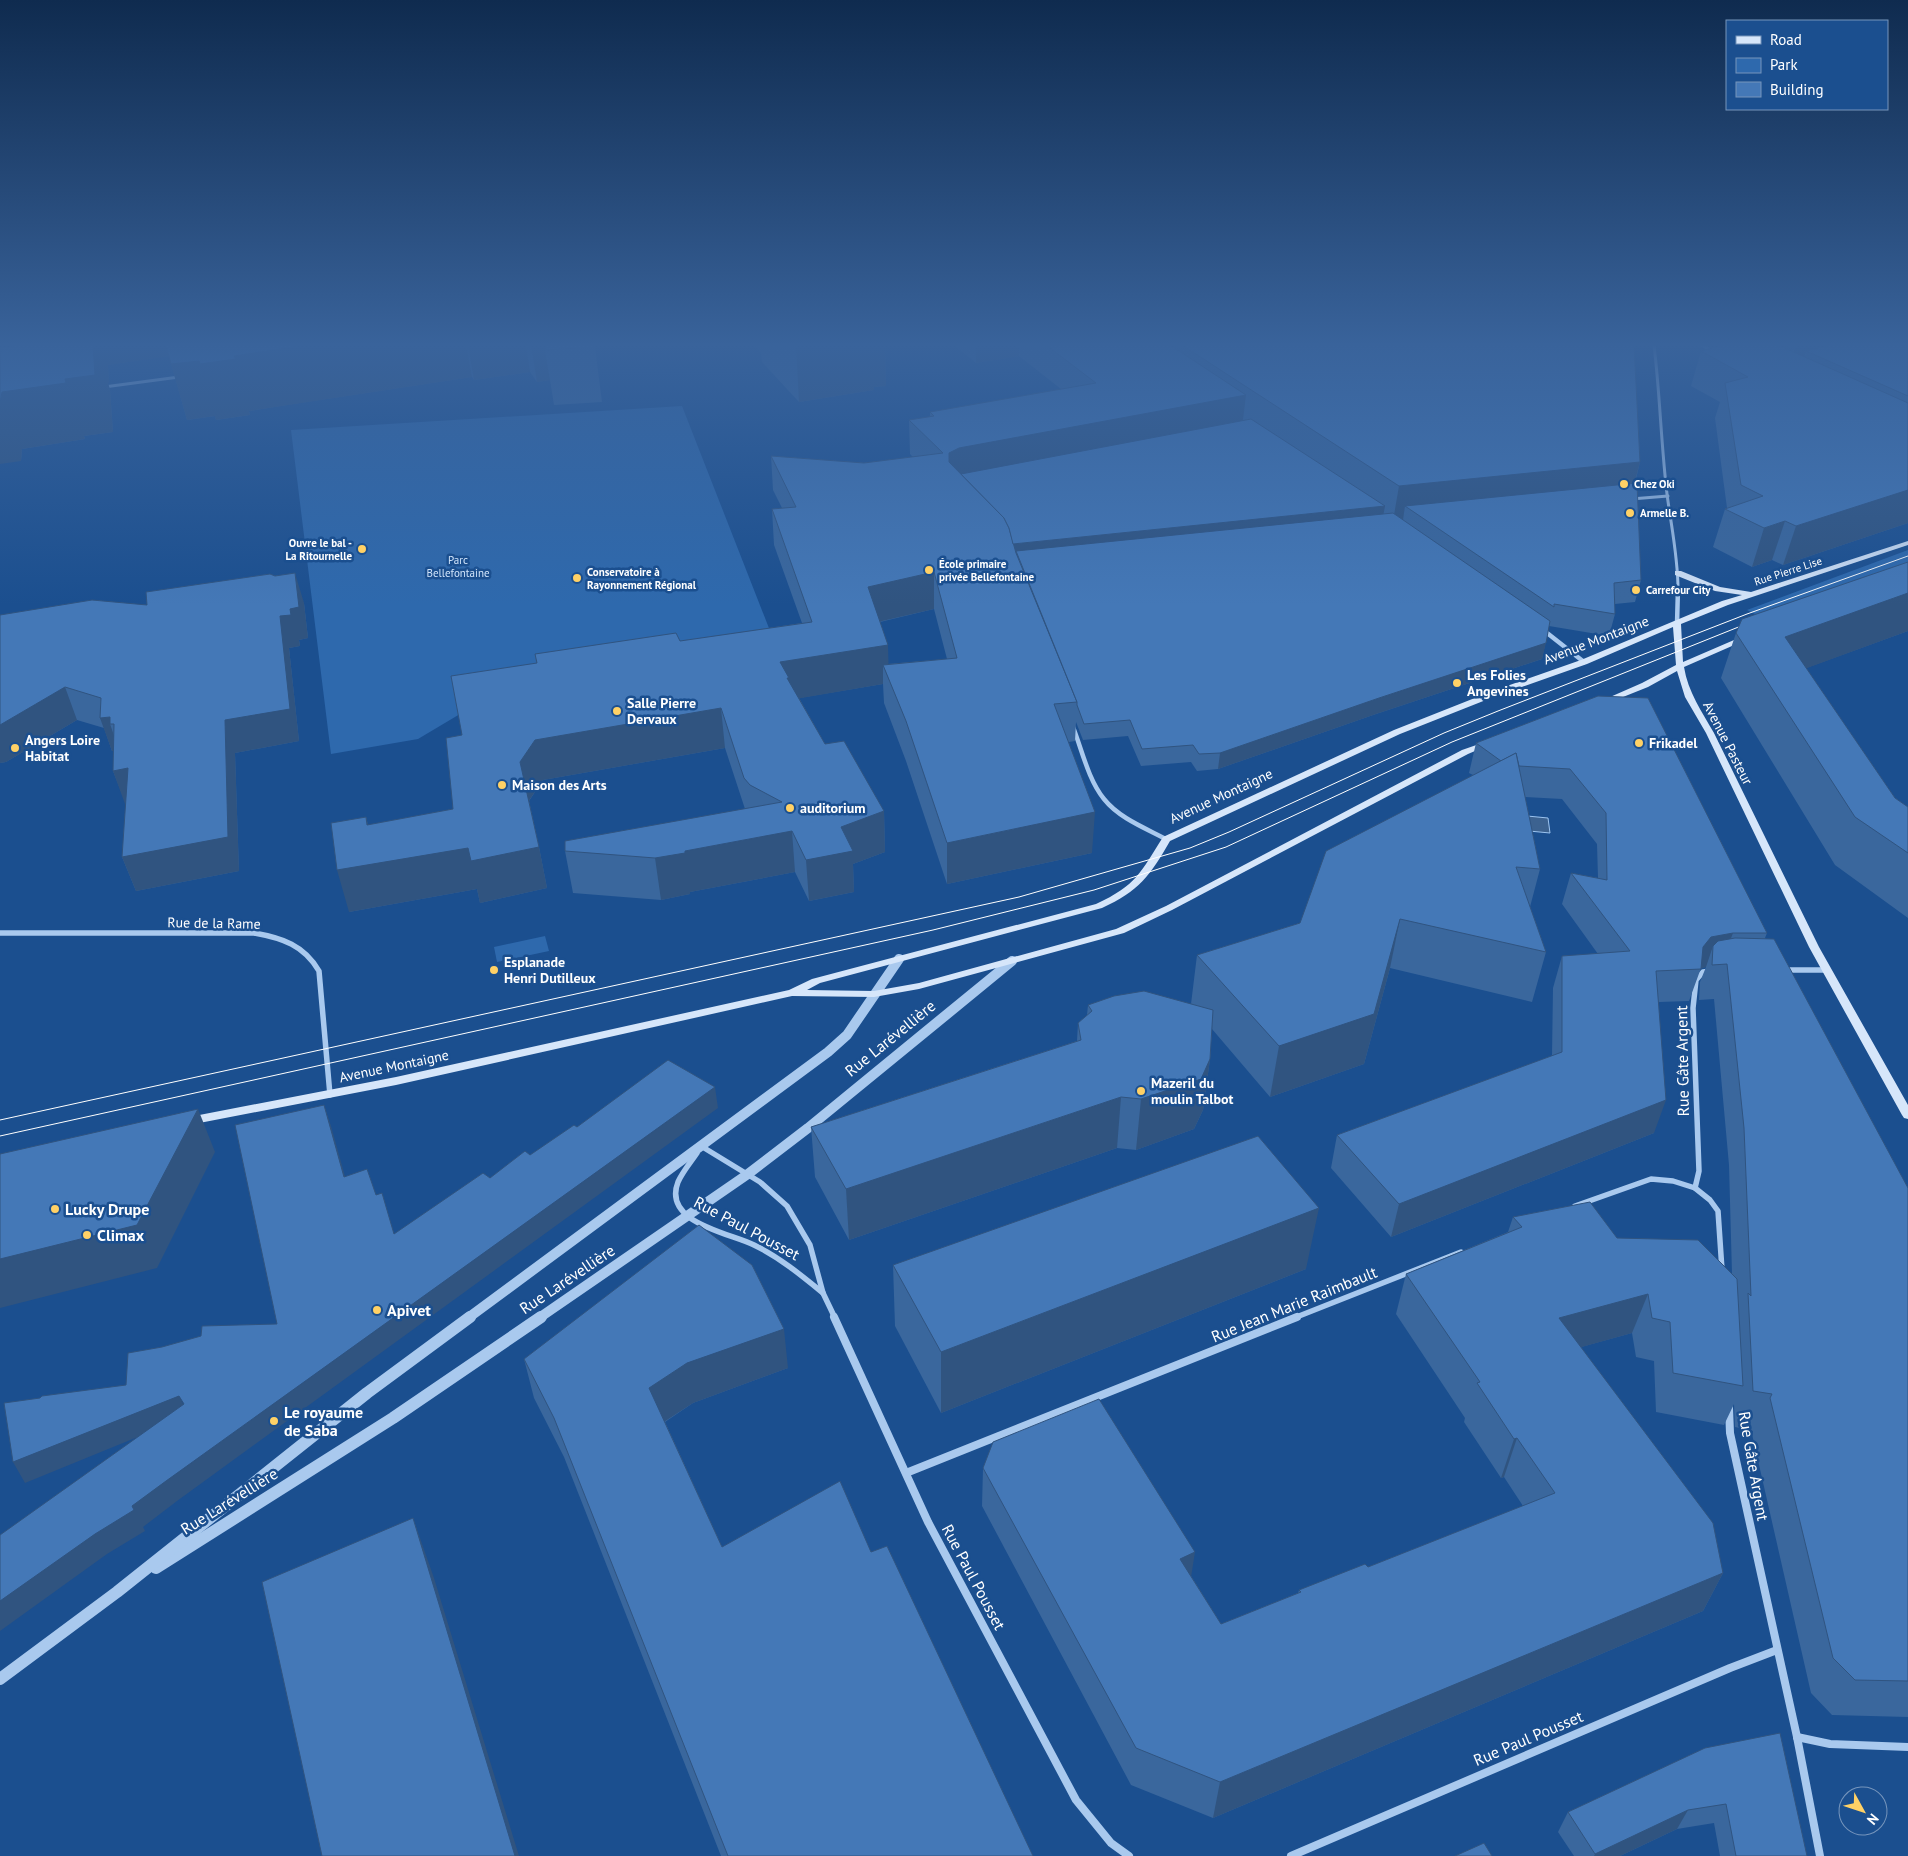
<svg xmlns="http://www.w3.org/2000/svg" width="1908" height="1856" font-family="'PT Sans',sans-serif">
	<style>
		.green { fill: #2e69ad }
		.water { fill: #3c6290; stroke: #9cc4f0 }
		.lines { fill: none; stroke-linecap: round; stroke-linejoin: round }
		.minor-far3 { stroke: #a9c9ee; stroke-width: 3 }
		.minor-far2 { stroke: #a9c9ee; stroke-width: 4.5 }
		.minor-far1 { stroke: #a9c9ee; stroke-width: 5.5 }
		.minor { stroke: #a9c9ee; stroke-width: 8 }
		.tertiary-far1 { stroke: #a9c9ee; stroke-width: 10 }
		.tertiary { stroke: #a9c9ee; stroke-width: 12 }
		.secondary { fill: #d6e6fa; fill-rule: evenodd }
		.tram { stroke: #fff; stroke-width: 1 }
		.wall { fill: #3a679d; fill-rule: evenodd }
		.shaded-wall { fill: #305480 }
		.building { fill: #4478b7; stroke: #305480 }
		.poi-dot { fill: #ffd166; stroke: #1b4f8f; stroke-width: 2 }
		.labels { text-anchor: middle; dominant-baseline: central; stroke-width: 5; stroke-linejoin: round; paint-order: stroke }
		.far-poi-label { font-size: 11px; font-weight: bold; fill: #fff; stroke: #1b4f8f; text-anchor: start }
		.far-park-label { font-size: 11px; fill: #cfe3fa; stroke: #1b4f8f }
		.far-street-label { font-size: 11px; fill: #fff; stroke: #1b4f8f }
		.street-label { font-size: 14px; fill: #fff; stroke: #1b4f8f }
		.poi-label { font-size: 14px; font-weight: bold; fill: #fff; stroke: #1b4f8f; text-anchor: start }
		.near-street-label { font-size: 16px; fill: #fff; stroke: #1b4f8f }
		.near-poi-label { font-size: 16px; font-weight: bold; fill: #fff; stroke: #1b4f8f; text-anchor: start }
	</style>
	<rect width="100%" height="100%" fill="#1b4f8f"/>
	<g class="green">
		<path d="M682,406L783,664L460,714L418,739L331,754L291,430Z"/>
		<path d="M1908,550V568L1769,621L1747,610Z"/>
		<path d="M545,936L549,951L497,962L494,947Z"/>
	</g>
	<path class="water" d="M1506,814L1548,818L1550,833L1508,829Z"/>
	<g class="lines">
		<g class="minor-far3">
			<path d="M1654,345C1660,394 1661,444 1667,494C1671,525 1678,557 1678,589"/>
			<path d="M1701,345L1715,352"/>
			<path d="M104,387L179,377"/>
			<path d="M1631,499L1668,496"/>
		</g>
		<g class="minor-far2">
			<path d="M1677,624L1678,588"/>
			<path d="M1542,629L1584,662"/>
			<path d="M1073,727C1082,750 1088,779 1104,799C1119,818 1145,828 1166,839"/>
		</g>
		<g class="minor-far1">
			<path d="M0,933H254C282,938 304,945 319,971L330,1095"/>
			<path d="M1784,970H1827"/>
			<path d="M1711,971L1703,972L1696,980L1693,1008L1699,1171L1695,1188L1710,1200L1718,1211L1722,1270"/>
			<path d="M701,1146L760,1182L787,1206L810,1245L823,1293L835,1318"/>
			<path d="M697,1153C691,1162 683,1171 678,1182C662,1223 730,1233 754,1245C779,1257 801,1275 823,1293"/>
			<path d="M1575,1206L1651,1179L1673,1181L1695,1188"/>
			<path d="M1294,1318L1461,1252"/>
		</g>
		<g class="minor">
			<path d="M834,1317L928,1522L1076,1800L1111,1843L1129,1856"/>
			<path d="M1729,1408L1730,1433L1797,1737L1820,1856"/>
			<path d="M906,1473L1297,1317"/>
			<path d="M1797,1737L1830,1744L1908,1747"/>
			<path d="M1291,1856L1730,1668L1777,1650"/>
		</g>
		<g class="tertiary-far1">
			<path d="M468,1318L828,1052L847,1035L899,959"/>
			<path d="M539,1318L748,1174L808,1128L1012,961"/>
		</g>
		<g class="tertiary">
			<path d="M156,1568L393,1418L541,1317"/>
			<path d="M0,1679L117,1592L367,1393L470,1317"/>
		</g>
		<path class="secondary" d="M1908,541V545L1728,605L1681,624L1683,662L1741,637H1747L1748,639L1684,667C1688,692 1702,712 1714,733L1819,947L1908,1105V1119L1904,1118L1902,1115L1809,947L1706,733L1685,697L1677,671L1648,687L1608,703H1602L1601,701L1642,683L1676,665L1673,627L1587,664L1496,696L1400,734L1170,841C1150,876 1139,891 1102,908L820,983L807,990L874,991L919,983L1116,929L1166,906L1462,750L1485,742L1489,745L1468,754L1172,910L1124,933L919,989L874,997L792,996L396,1085L189,1125L185,1124L183,1121L185,1118L189,1117L396,1077L789,990L812,979L1096,904C1137,885 1140,873 1163,837L1394,730L1490,692L1581,660L1722,601L1742,595L1715,591L1675,575V571H1681L1720,587L1751,592Z"/>
		<g class="tram">
			<path d="M0,1120L1019,897L1190,848L1229,832L1444,733L1498,711L1747,614L1908,556"/>
			<path d="M0,1136L933,930L1094,890L1226,847L1452,742L1751,622"/>
		</g>
	</g>
	<g class="wall">
		<path d="M0,345H594L595,347L602,402L554,405L550,380L537,382L530,372L474,380L472,377L293,404L249,411L250,415L216,420L215,416L187,420L169,356L108,365L109,383H108L110,390L113,432L84,436L85,439L22,449L21,461Z"/>
		<path d="M754,345H885L886,386L874,387V390L799,402L762,362L761,353Z"/>
		<path d="M954,345H1634L1640,462L1635,483L1641,580L1635,602L1615,604V614L1609,636L1549,626L1542,659L1376,714L1218,769L1197,771L1191,762L1141,766L1128,736L1083,740L1076,722L1075,741L1069,742L1092,853L947,884L906,761L884,703L883,684L799,698L825,744L884,811L885,852L853,864L854,892L809,901L795,872L690,892V894L661,900L573,893L565,851L745,809L725,748L543,780L529,801L539,847L547,888L480,903L477,889L349,912L366,817L368,825L453,809L462,735L536,663L535,654L680,641L802,623L774,545L772,509L782,508L773,490L771,456L864,463L913,457L910,454L909,420L930,417V412L1061,389L1019,356L976,363ZM934,609L947,659L888,664L880,622Z"/>
		<path d="M1721,345H1908V523L1783,565L1772,560L1752,567L1713,547L1725,509L1727,508L1715,418L1720,402L1691,386L1701,351L1722,346Z"/>
		<path d="M1908,562V631L1806,668L1895,798L1908,807V918L1835,865L1721,678L1736,633Z"/>
		<path d="M304,603L308,638L299,640L300,646L289,648L299,741L235,753L239,871L136,891L122,857L126,804L113,771V751H112L104,728L77,720L6,762L0,763V615L147,605Z"/>
		<path d="M1598,696L1767,933L1765,938L1908,1188V1717L1832,1715L1811,1693L1752,1434L1753,1431L1735,1427L1734,1404L1724,1425L1656,1412L1654,1361L1636,1357L1632,1333L1581,1347L1723,1573L1703,1611L1213,1818L1131,1785L982,1506L983,1468L1191,1576L1221,1624L1298,1593L1299,1590L1368,1567L1523,1506L1504,1477L1501,1478L1464,1422L1465,1418L1396,1314L1406,1274L1508,1232L1513,1217L1617,1238L1732,1274L1729,1165L1714,999L1699,1000L1700,982L1706,967L1701,968L1689,1001L1659,1002L1654,1133L1391,1237L1331,1168L1337,1135L1552,1056L1553,988L1562,956L1598,954L1562,904L1571,873L1598,878L1597,844L1562,799L1525,797L1540,869L1530,907L1546,952L1532,1002L1390,968L1364,1064L1270,1097L1212,1029L1210,1059L1203,1110L1194,1129L1136,1150L1117,1148L849,1240L815,1177L811,1127L1077,1041L1078,1023L1087,1015L1088,1005L1191,1004L1197,955L1300,923L1473,775L1469,773L1476,743Z"/>
		<path d="M893,1265L1306,1269L941,1413L895,1326Z"/>
		<path d="M524,1359L788,1368L693,1403L665,1422L722,1547L871,1552L1033,1856H721L564,1457L534,1398Z"/>
		<path d="M1705,1748L1807,1856H1720L1714,1823L1677,1829L1620,1856H1574L1558,1832L1568,1812Z"/>
	</g>
	<g class="shaded-wall">
		<path d="M0,345H466L472,377L249,411L250,415L216,420L199,361L215,416L187,420L171,364L170,356L108,365L109,383H108L110,390L113,432L84,436L85,439L22,449L21,461L0,464Z"/>
		<path d="M468,345H526L530,372L474,380Z"/>
		<path d="M531,345H547L545,350L550,380L537,382Z"/>
		<path d="M796,345H885L886,386L874,387V390L799,402Z"/>
		<path d="M976,345H1019V356L976,363Z"/>
		<path d="M1799,345H1908L1806,351L1797,377L1785,380L1796,346Z"/>
		<path d="M1246,395L1242,428L949,487V453L959,448Z"/>
		<path d="M1640,462L1631,496L1405,506L1403,520L1393,521L1399,486Z"/>
		<path d="M1908,490V523L1783,565L1796,526Z"/>
		<path d="M1385,506L1382,522L1016,559L1013,544Z"/>
		<path d="M1785,521L1772,560L1752,567L1764,528Z"/>
		<path d="M934,572V609L869,624L868,587Z"/>
		<path d="M295,573L304,603L308,638L299,640L300,646L289,648L299,741L235,753L239,871L136,891L122,857L225,720L280,616L290,609Z"/>
		<path d="M1908,593V631L1769,682L1785,637Z"/>
		<path d="M1546,643L1542,659L1376,714L1218,769L1220,753L1379,698Z"/>
		<path d="M888,645L889,680L883,665V684L790,700L780,662Z"/>
		<path d="M65,687L77,720L6,762L0,763V725Z"/>
		<path d="M721,708L725,748L543,780L528,802L520,762L535,740Z"/>
		<path d="M110,717V724L119,750L112,751L100,718Z"/>
		<path d="M128,768L140,802L125,804L113,771Z"/>
		<path d="M884,811L885,852L853,864L854,892L809,901L806,860L841,827Z"/>
		<path d="M1095,812L1092,853L947,884V843Z"/>
		<path d="M366,817L377,858L468,848L539,847L547,888L480,903L477,889L349,912L337,870L367,825Z"/>
		<path d="M792,831L795,872L690,892V894L661,900L655,858L685,851Z"/>
		<path d="M1400,919L1390,968L1364,1064L1270,1097L1279,1046Z"/>
		<path d="M1733,933L1721,964L1713,946L1706,967L1700,969L1703,947L1711,937Z"/>
		<path d="M1210,1059L1203,1110L1194,1129L1136,1150L1141,1099Z"/>
		<path d="M715,1087L718,1108L177,1501L143,1527L145,1531L107,1554L0,1631V1601L166,1481Z"/>
		<path d="M1121,1097L1117,1148L849,1240L846,1189Z"/>
		<path d="M1666,1100L1654,1133L1391,1237L1399,1204Z"/>
		<path d="M324,1105L331,1126L351,1198L344,1177Z"/>
		<path d="M198,1109L215,1152L157,1268L0,1308V1259Z"/>
		<path d="M1319,1208L1306,1269L941,1413V1352Z"/>
		<path d="M1648,1294L1632,1333L1546,1357L1559,1318Z"/>
		<path d="M784,1329L788,1368L693,1403L656,1427L649,1388L687,1363Z"/>
		<path d="M179,1396L189,1416L25,1483L13,1462Z"/>
		<path d="M1517,1438L1504,1477L1501,1478L1514,1439Z"/>
		<path d="M413,1518L434,1578L519,1856H515Z"/>
		<path d="M1195,1552L1189,1590L1180,1559Z"/>
		<path d="M1723,1573L1703,1611L1213,1818L1220,1782Z"/>
		<path d="M1688,1810L1677,1829L1620,1856H1594L1595,1854Z"/>
	</g>
	<g class="building">
		<path d="M18,345H93L95,375L65,379L66,383L2,392L0,403V348Z"/>
		<path d="M166,345H306L234,356L236,359L200,364L199,361L171,364Z"/>
		<path d="M545,345H594L595,347L545,350Z"/>
		<path d="M1046,345H1170L1246,395L959,448L949,453V462L1004,518L1009,528L1016,553L1077,702L1054,704L1095,812L947,843L906,721L883,665L957,658L934,572L868,587L888,645L780,662L789,678H787L825,744L844,741L884,811L841,827L853,851L806,860L792,831L685,851V853L655,858L565,851V841L782,802L750,785L744,778L721,708L535,740L520,762L539,847L471,861L468,848L337,870L331,823L366,817L367,825L453,809L446,738L462,735L451,676L537,663L535,654L676,633L680,641L812,622L772,509L796,507L771,456L864,463L943,453L909,420L934,416L930,412L1096,383Z"/>
		<path d="M1182,345H1634L1640,462L1399,486Z"/>
		<path d="M1724,345H1778L1908,403V490L1796,526L1785,521L1764,528L1725,509L1763,496L1741,485L1725,383L1748,377L1701,351Z"/>
		<path d="M1829,345H1908V396L1806,351Z"/>
		<path d="M1251,419L1385,506L1013,544L1009,528L1004,518L961,474Z"/>
		<path d="M1637,483L1641,580L1614,583L1615,614L1554,604V607L1405,506Z"/>
		<path d="M1393,513L1550,621L1546,643L1379,698L1220,753L1199,754L1193,745L1142,749L1130,720L1084,724L1077,705V702L1016,551Z"/>
		<path d="M1908,562V593L1785,637L1895,798L1908,807V853L1855,817L1736,633L1742,619Z"/>
		<path d="M295,573L299,607L290,609L291,615L280,616L290,709L225,720L228,837L122,857L128,768L113,771L114,724H110V717L100,718L101,698L65,687L0,725V615L92,600L147,605L146,592L270,574L275,576Z"/>
		<path d="M1598,696L1648,698L1767,933H1733L1711,937L1703,947L1701,969L1656,971L1666,1100L1399,1204L1337,1135L1562,1052V956L1630,951L1571,873L1607,880L1606,813L1570,769L1519,766L1516,753L1501,761L1476,743Z"/>
		<path d="M1516,753L1540,869L1516,867L1546,952L1400,919L1374,1014L1279,1046L1197,955L1300,923L1326,851Z"/>
		<path d="M1735,938L1774,939L1908,1188V1681L1855,1680L1833,1658L1770,1398L1772,1394L1753,1391L1748,1293L1751,1296L1744,1128L1727,964L1712,965L1713,946L1718,941Z"/>
		<path d="M1144,991L1213,1010L1210,1059L1201,1079L1141,1099L1121,1097L846,1189L811,1127L1081,1040L1078,1023L1092,1011L1088,1005L1114,996Z"/>
		<path d="M668,1060L715,1087L166,1481L132,1506L134,1510L95,1534L0,1601V1535L184,1404L179,1396L13,1462L4,1403L40,1398L42,1396L126,1385L128,1353L162,1347L201,1336L202,1326L277,1324L235,1125L324,1105L344,1177L367,1169L376,1195L382,1193L394,1234L483,1173L490,1178L525,1151L530,1155L574,1125L577,1127Z"/>
		<path d="M198,1109L137,1225L0,1259V1154Z"/>
		<path d="M1258,1136L1319,1208L941,1352L893,1265Z"/>
		<path d="M1590,1202L1617,1238L1698,1240L1737,1279L1743,1386L1673,1373L1670,1322L1652,1318L1648,1294L1559,1318L1713,1523L1723,1573L1220,1782L1136,1748L983,1468L993,1442L1099,1399L1195,1552L1180,1559L1221,1624L1301,1592L1299,1590L1365,1564L1368,1567L1555,1493L1517,1438L1514,1439L1477,1383L1480,1382L1406,1274L1522,1227L1513,1217Z"/>
		<path d="M699,1225L752,1265L784,1329L687,1363L649,1388L722,1547L840,1481L871,1552L887,1546L1033,1856H728L554,1418L524,1359Z"/>
		<path d="M413,1518L515,1856H322L262,1582Z"/>
		<path d="M1780,1733L1807,1856H1736L1726,1804L1688,1810L1595,1854L1568,1812L1705,1748Z"/>
		<path d="M1484,1843L1492,1856H1455Z"/>
	</g>
	<linearGradient id="sky" x2="0" y2="1"><stop stop-color="#0f2b4f"/><stop offset="0.57" stop-color="#39639b"/><stop offset="1" stop-color="#39639b" stop-opacity="0"/></linearGradient>
	<rect width="1908" height="605" fill="url(#sky)"/>
	<g class="poi-dot">
		<circle cx="1624" cy="484" r="5"/>
		<circle cx="1630" cy="513" r="5"/>
		<circle cx="362" cy="549" r="5"/>
		<circle cx="929" cy="570" r="5"/>
		<circle cx="577" cy="578" r="5"/>
		<circle cx="1636" cy="590" r="5"/>
		<circle cx="1457" cy="683" r="5"/>
		<circle cx="617" cy="711" r="5"/>
		<circle cx="1639" cy="743" r="5"/>
		<circle cx="15" cy="748" r="5"/>
		<circle cx="502" cy="785" r="5"/>
		<circle cx="790" cy="808" r="5"/>
		<circle cx="494" cy="970" r="5"/>
		<circle cx="1141" cy="1091" r="5"/>
		<circle cx="55" cy="1209" r="5"/>
		<circle cx="87" cy="1235" r="5"/>
		<circle cx="377" cy="1310" r="5"/>
		<circle cx="274" cy="1421" r="5"/>
	</g>
	<g class="labels">
		<g class="far-poi-label">
			<text x="1634" y="484">Chez Oki</text>
			<text x="1640" y="513">Armelle B.</text>
			<text x="352" y="543" text-anchor="end">Ouvre le bal -<tspan x="352" dy="13">La Ritournelle</tspan></text>
			<text x="939" y="564">École primaire<tspan x="939" dy="13">privée Bellefontaine</tspan></text>
			<text x="587" y="572">Conservatoire à<tspan x="587" dy="13">Rayonnement Régional</tspan></text>
			<text x="1646" y="590">Carrefour City</text>
		</g>
		<g class="far-park-label">
			<text x="458" y="560">Parc<tspan x="458" dy="13">Bellefontaine</tspan></text>
		</g>
		<g class="far-street-label">
			<text transform="translate(1788 571) rotate(-18)">Rue Pierre Lise</text>
		</g>
		<g class="street-label">
			<text transform="translate(1596 640) rotate(-21)">Avenue Montaigne</text>
			<text transform="translate(1728 743) rotate(63)">Avenue Pasteur</text>
			<text transform="translate(1221 796) rotate(-25)">Avenue Montaigne</text>
			<text transform="translate(214 923) rotate(1)">Rue de la Rame</text>
			<text transform="translate(394 1066) rotate(-12)">Avenue Montaigne</text>
		</g>
		<g class="poi-label">
			<text x="1467" y="675">Les Folies<tspan x="1467" dy="16">Angevines</tspan></text>
			<text x="627" y="703">Salle Pierre<tspan x="627" dy="16">Dervaux</tspan></text>
			<text x="25" y="740">Angers Loire<tspan x="25" dy="16">Habitat</tspan></text>
			<text x="1649" y="743">Frikadel</text>
			<text x="512" y="785">Maison des Arts</text>
			<text x="800" y="808">auditorium</text>
			<text x="504" y="962">Esplanade<tspan x="504" dy="16">Henri Dutilleux</tspan></text>
			<text x="1151" y="1083">Mazeril du<tspan x="1151" dy="16">moulin Talbot</tspan></text>
		</g>
		<g class="near-street-label">
			<text transform="translate(890 1038) rotate(-39)">Rue Larévellière</text>
			<text transform="translate(1682 1061) rotate(-91)">Rue Gâte Argent</text>
			<text transform="translate(747 1228) rotate(28)">Rue Paul Pousset</text>
			<text transform="translate(567 1279) rotate(-34)">Rue Larévellière</text>
			<text transform="translate(1294 1304) rotate(-22)">Rue Jean Marie Raimbault</text>
			<text transform="translate(1754 1466) rotate(80)">Rue Gâte Argent</text>
			<text transform="translate(229 1501) rotate(-32)">Rue Larévellière</text>
			<text transform="translate(974 1577) rotate(62)">Rue Paul Pousset</text>
			<text transform="translate(1528 1738) rotate(-23)">Rue Paul Pousset</text>
		</g>
		<g class="near-poi-label">
			<text x="65" y="1209">Lucky Drupe</text>
			<text x="97" y="1235">Climax</text>
			<text x="387" y="1310">Apivet</text>
			<text x="284" y="1412">Le royaume<tspan x="284" dy="18">de Saba</tspan></text>
		</g>
	</g>
	<rect x="1726" y="20" width="162" height="90" fill="#1b4f8f" stroke="#7695bc"/>
	<rect x="1736" y="36" width="25" height="8" fill="#d6e6fa" stroke="#7695bc"/>
	<text x="1770" y="45" font-size="15" fill="#ffffff">Road</text>
	<rect x="1736" y="58" width="25" height="15" fill="#2e69ad" stroke="#7695bc"/>
	<text x="1770" y="70" font-size="15" fill="#ffffff">Park</text>
	<rect x="1736" y="82" width="25" height="15" fill="#4478b7" stroke="#7695bc"/>
	<text x="1770" y="95" font-size="15" fill="#ffffff">Building</text>
	<g transform="translate(1863 1811) rotate(130)"><circle r="24" fill="#1b4f8f" stroke="#7695bc"/>
	<path d="M0-4L9 19L0 12L-9 19Z" fill="#ffd166"/>
	<text y="-8" font-size="14" font-weight="bold" text-anchor="middle" fill="#ffffff">N</text>
	</g>
</svg>
